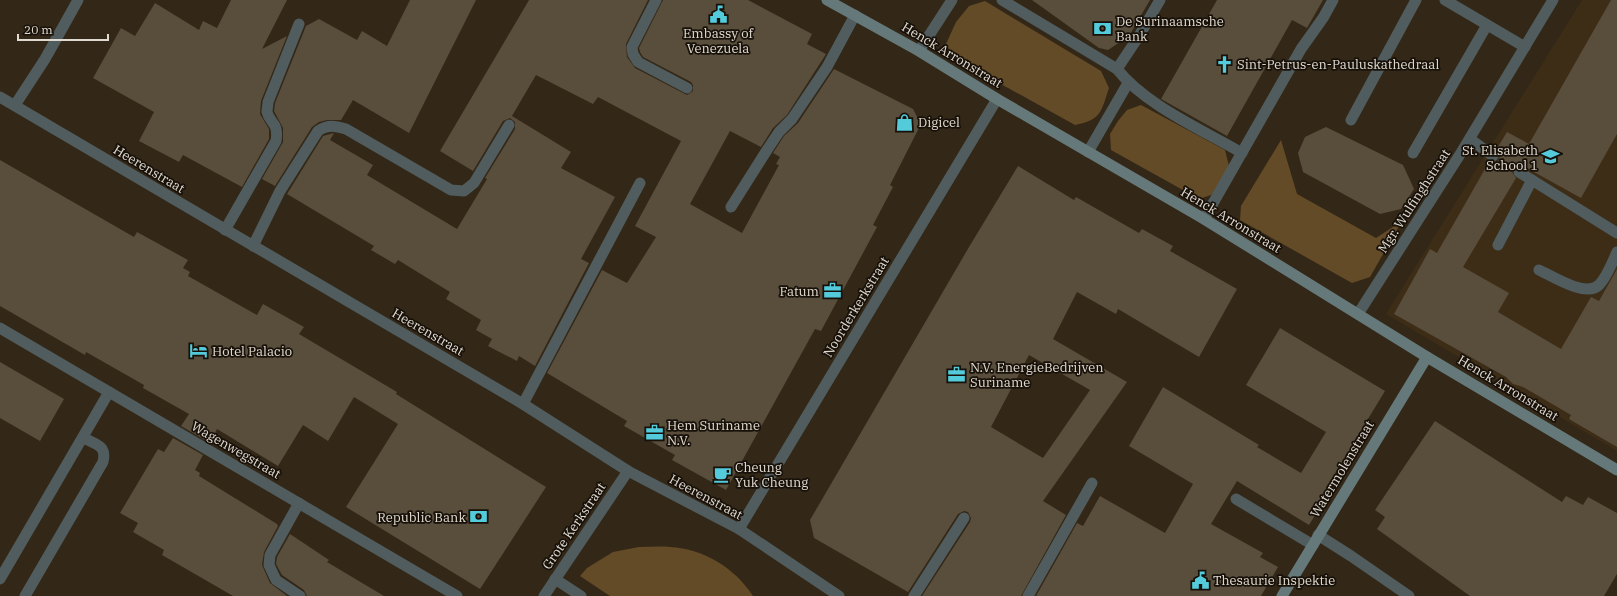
<svg xmlns="http://www.w3.org/2000/svg" width="1617" height="596" font-family="'IBM Plex Serif',serif">
	<style>
		.built { fill: #3d2d17 }
		.green { fill: #644b27 }
		.building { fill: #594d3b; fill-rule: evenodd }
		.lines { fill: none; stroke-linecap: round; stroke-linejoin: round }
		.service { stroke: #505c5d; stroke-width: 11 }
		.minor { stroke: #505c5d; stroke-width: 11 }
		.secondary { stroke: #65787a; stroke-width: 11 }
		.labels { text-anchor: middle; dominant-baseline: central; stroke-width: 3.5; stroke-linejoin: round; paint-order: stroke }
		.poi-label { font-size: 13px; fill: #e1dad0; stroke: #17110a; text-anchor: start }
		.street-label { font-size: 13px; fill: #e1dad0; stroke: #17110a }
	</style>
	<rect width="100%" height="100%" fill="#332717"/>
	<path class="built" d="M1582,0H1617V451L1386,314Z"/>
	<g class="green">
		<path d="M985,1L1101,71L1109,88C1101,112 1101,120 1075,125L954,58L946,44L956,22L969,6Z"/>
		<path d="M1141,105L1225,150L1229,166L1223,182L1211,195L1199,199L1111,150L1110,134L1118,121L1127,110Z"/>
		<path d="M1281,140L1297,194L1376,238L1402,221L1370,277L1352,283L1240,220L1241,206Z"/>
		<path d="M639,547C649,547 660,546 670,547C704,549 735,568 753,596H610L580,576L587,568L613,552Z"/>
	</g>
	<g class="building">
		<path d="M231,0H287L262,49L287,36L261,101L260,114L269,129V139L242,187L183,155L179,162L139,141L154,112L93,78L121,28L135,36L155,3L199,30L203,21L217,28Z"/>
		<path d="M410,0H476L409,133L353,100L341,120H327L319,122L312,127L275,186L262,179L283,142V128L274,111L275,103L306,26L319,19L357,40L362,31L387,46Z"/>
		<path d="M529,0H648L626,44L627,57L635,68L687,95L693,91V85L691,82L643,57L640,52L639,48L663,0H748L812,34L807,44L826,54L787,115L773,128L761,147L730,131L690,204L742,233L779,165L776,164L780,157L773,153L784,136L798,123L834,69L913,109L921,124L890,185L893,187L873,225L877,227L821,331L815,329L726,490L672,460L675,455L624,426L627,421L547,373L602,270L627,283L656,237L635,226L681,141L598,97L593,104L536,75L512,116L571,152L561,168L615,197L581,259L589,263L535,366L519,356L517,361L488,346L492,339L476,330L481,320L446,299L450,292L398,260L395,264L371,250L374,246L287,194L323,136L334,133L330,140L373,165L367,175L457,229L487,179L485,178L515,129V122L510,118L503,121L473,171L440,151Z"/>
		<path d="M1032,0H1150L1129,36L1108,50L1099,48Z"/>
		<path d="M1217,0H1323L1307,28L1292,20L1227,136L1161,99Z"/>
		<path d="M1611,0H1617V134L1581,198L1523,166H1515L1512,172L1516,178L1463,267L1509,293L1498,312L1561,349L1591,297L1599,301L1617,269V447L1569,419L1571,415L1523,387L1513,384L1506,377L1394,314L1430,249L1437,253L1489,162L1495,163L1499,160L1500,154L1496,150L1507,132L1529,144Z"/>
		<path d="M1326,127L1403,165L1414,189L1401,209L1380,214L1303,172L1298,153L1305,137Z"/>
		<path d="M0,160L134,237L137,232L188,260L183,268L190,272L188,276L257,315L263,304L304,327L299,334L397,392L396,394L546,487L480,589L346,507L398,424L354,397L328,441L303,425L278,466L217,429L210,443L181,426L189,414L143,388L144,385L86,352L85,355L0,306Z"/>
		<path d="M1018,166L1074,200L1076,197L1139,233L1142,229L1173,246L1170,251L1237,289L1199,357L1118,309L1116,314L1077,292L1053,339L1127,382L1043,501L1066,515L1021,596H922L970,522L971,518L968,512L964,511L958,514L908,592L814,538L810,520L969,247ZM1029,355L1090,390L1043,458L991,427Z"/>
		<path d="M1280,328L1385,391L1326,488L1330,491L1309,525L1237,481L1211,524L1263,553L1260,557L1278,567L1261,596H1036L1077,523L1083,526L1100,496L1165,533L1193,484L1129,446L1163,387L1259,445L1257,447L1301,473L1326,432L1246,385Z"/>
		<path d="M0,362L64,399L40,441L0,418Z"/>
		<path d="M1435,421L1562,502L1566,496L1583,505L1588,497L1617,513V574L1604,596H1470L1377,529L1385,517L1375,510Z"/>
		<path d="M173,438L203,455L195,470L200,473L199,476L277,524L278,526L264,552L262,565L270,583L287,596H233L162,555L164,550L133,532L138,523L120,513L158,449L164,452Z"/>
		<path d="M290,534L329,560L327,562L384,596H307L304,590L282,575L276,564L277,557Z"/>
	</g>
	<g class="lines">
		<g class="service">
			<path d="M656,0L632,47L633,54L638,62L687,88"/>
			<path d="M1002,0L1117,69C1145,105 1203,130 1242,153"/>
			<path d="M1445,0L1525,47"/>
			<path d="M919,51L952,0"/>
			<path d="M1117,69L1139,36L1160,0"/>
			<path d="M15,105L45,59L78,0"/>
			<path d="M1351,120L1416,0"/>
			<path d="M1470,139L1493,156"/>
			<path d="M1088,152L1128,83"/>
			<path d="M1413,153L1487,25"/>
			<path d="M1519,172L1617,233"/>
			<path d="M731,207L767,150L779,132L792,119L827,67L855,15"/>
			<path d="M1204,219L1301,49L1323,18L1333,0"/>
			<path d="M225,230L276,141C279,122 270,124 267,112C267,109 268,105 268,102L299,24"/>
			<path d="M1498,245L1532,180"/>
			<path d="M253,246L280,191L318,131C328,124 336,126 346,129L451,190L464,191L474,183L509,125"/>
			<path d="M1539,270C1552,276 1586,298 1599,285C1607,277 1612,263 1617,252"/>
			<path d="M523,404L640,183"/>
			<path d="M1236,499L1313,545"/>
			<path d="M299,503L270,555L269,565L276,580L300,596"/>
			<path d="M1318,535L1351,556L1409,596"/>
			<path d="M0,579L109,392"/>
			<path d="M25,596L103,462C107,445 96,445 84,438"/>
			<path d="M914,596L964,518"/>
			<path d="M1028,596L1092,483"/>
		</g>
		<g class="minor">
			<path d="M0,97L523,404L628,471L739,529L839,596"/>
			<path d="M1358,314L1459,156L1553,0"/>
			<path d="M0,328L457,596"/>
			<path d="M739,529L997,99"/>
			<path d="M555,579L581,596"/>
			<path d="M544,596L628,471"/>
		</g>
		<g class="secondary">
			<path d="M827,0L919,51L997,99L1204,219L1427,357L1617,470"/>
			<path d="M1282,596L1427,357"/>
		</g>
	</g>
	<defs>
		<symbol id="civic-bare" viewBox="-9 -9 18 18"><path d="M-.6-6.5H3V-4.5H.6V-3L4-1V1h2V6H-6V1h2V-1L-.6-3ZM-1.2 2.5V6h2.4V2.5Z" fill="#53cbda" stroke="#17110a" stroke-width="2.5" paint-order="stroke"/></symbol>
		<symbol id="bank-bare" viewBox="-9 -9 18 18"><path d="M-6-4H6V4H-6ZM0-2.3a2.3 2.3 0 1 0 0 4.6a2.3 2.3 0 1 0 0-4.6Z" fill="#53cbda" stroke="#17110a" stroke-width="2.5" paint-order="stroke"/></symbol>
		<symbol id="church-bare" viewBox="-9 -9 18 18"><path d="M-1.2-6h2.4v3.5h3.3v2.4h-3.3V6h-2.4V-.1h-3.3v-2.4h3.3Z" fill="#53cbda" stroke="#17110a" stroke-width="2.5" paint-order="stroke"/></symbol>
		<symbol id="shop-bare" viewBox="-9 -9 18 18"><path d="M-5-2.5h2.3a2.7 3.5 0 0 1 5.4 0H5L5.5 6h-11ZM-1.5-2.5h3a1.5 2.3 0 0 0-3 0Z" fill="#53cbda" stroke="#17110a" stroke-width="2.5" paint-order="stroke"/></symbol>
		<symbol id="school-bare" viewBox="-9 -9 18 18"><path d="M0-5L7-2L0 1L-7-2ZM-4 1L0 2.5L4 1V4Q0 6-4 4Z" fill="#53cbda" stroke="#17110a" stroke-width="2.5" paint-order="stroke"/></symbol>
		<symbol id="office-bare" viewBox="-9 -9 18 18"><path d="M-6-3h4V-5.5h4V-3h4V5H-6ZM-1-4.5V-3h2v-1.5ZM-6 0V1H6V0Z" fill="#53cbda" stroke="#17110a" stroke-width="2.5" paint-order="stroke"/></symbol>
		<symbol id="hotel-bare" viewBox="-9 -9 18 18"><path d="M-6-4.5h1.5V1H6V5H4.5V3h-9V5H-6ZM-4 0a1.8 1.8 0 1 1 3.6 0ZM.5 0V-2.5h3Q6-2.5 6 0Z" fill="#53cbda" stroke="#17110a" stroke-width="2.5" paint-order="stroke"/></symbol>
		<symbol id="cafe-bare" viewBox="-9 -9 18 18"><path d="M-5.5-4.5H6V0H3Q3 3.5 0 3.5H-2.5Q-5.5 3.5-5.5 0ZM3-3.2v2h1.7v-2ZM-6 4.5H4V6H-6Z" fill="#53cbda" stroke="#17110a" stroke-width="2.5" paint-order="stroke"/></symbol>
	</defs>
	<g fill-rule="evenodd">
		<use href="#civic-bare" x="706" y="2" width="25" height="25"/>
		<use href="#bank-bare" x="1090" y="16" width="25" height="25"/>
		<use href="#church-bare" x="1212" y="52" width="25" height="25"/>
		<use href="#shop-bare" x="892" y="110" width="25" height="25"/>
		<use href="#school-bare" x="1538" y="144" width="25" height="25"/>
		<use href="#office-bare" x="820" y="278" width="25" height="25"/>
		<use href="#hotel-bare" x="186" y="338" width="25" height="25"/>
		<use href="#office-bare" x="944" y="362" width="25" height="25"/>
		<use href="#office-bare" x="642" y="420" width="25" height="25"/>
		<use href="#cafe-bare" x="710" y="462" width="25" height="25"/>
		<use href="#bank-bare" x="466" y="504" width="25" height="25"/>
		<use href="#civic-bare" x="1188" y="568" width="25" height="25"/>
	</g>
	<g class="labels">
		<g class="poi-label">
			<text x="1116" y="21">De Surinaamsche<tspan x="1116" dy="15">Bank</tspan></text>
			<text x="718" y="33" text-anchor="middle">Embassy of<tspan x="718" dy="15">Venezuela</tspan></text>
			<text x="1237" y="64">Sint-Petrus-en-Pauluskathedraal</text>
			<text x="918" y="122">Digicel</text>
			<text x="1538" y="150" text-anchor="end">St. Elisabeth<tspan x="1538" dy="15">School 1</tspan></text>
			<text x="819" y="291" text-anchor="end">Fatum</text>
			<text x="212" y="351">Hotel Palacio</text>
			<text x="970" y="367">N.V. EnergieBedrijven<tspan x="970" dy="15">Suriname</tspan></text>
			<text x="667" y="425">Hem Suriname<tspan x="667" dy="15">N.V.</tspan></text>
			<text x="735" y="467">Cheung<tspan x="735" dy="15">Yuk Cheung</tspan></text>
			<text x="466" y="517" text-anchor="end">Republic Bank</text>
			<text x="1213" y="580">Thesaurie Inspektie</text>
		</g>
		<g class="street-label">
			<text transform="translate(952 55) rotate(31)">Henck Arronstraat</text>
			<text transform="translate(149 169) rotate(31)">Heerenstraat</text>
			<text transform="translate(1414 201) rotate(-57)">Mgr. Wulfinghstraat</text>
			<text transform="translate(1231 220) rotate(31)">Henck Arronstraat</text>
			<text transform="translate(856 307) rotate(-59)">Noorderkerkstraat</text>
			<text transform="translate(428 332) rotate(30)">Heerenstraat</text>
			<text transform="translate(1508 388) rotate(31)">Henck Arronstraat</text>
			<text transform="translate(236 450) rotate(30)">Wagenwegstraat</text>
			<text transform="translate(1342 469) rotate(-59)">Watermolenstraat</text>
			<text transform="translate(706 497) rotate(28)">Heerenstraat</text>
			<text transform="translate(574 526) rotate(-56)">Grote Kerkstraat</text>
		</g>
	</g>
	<path d="M18 34v6h90v-6" fill="none" stroke="#e1dad0" stroke-width="2"/>
	<text x="24" y="34" font-size="12" fill="#e1dad0" stroke="#17110a" stroke-width="3" paint-order="stroke">20 m</text>
</svg>
